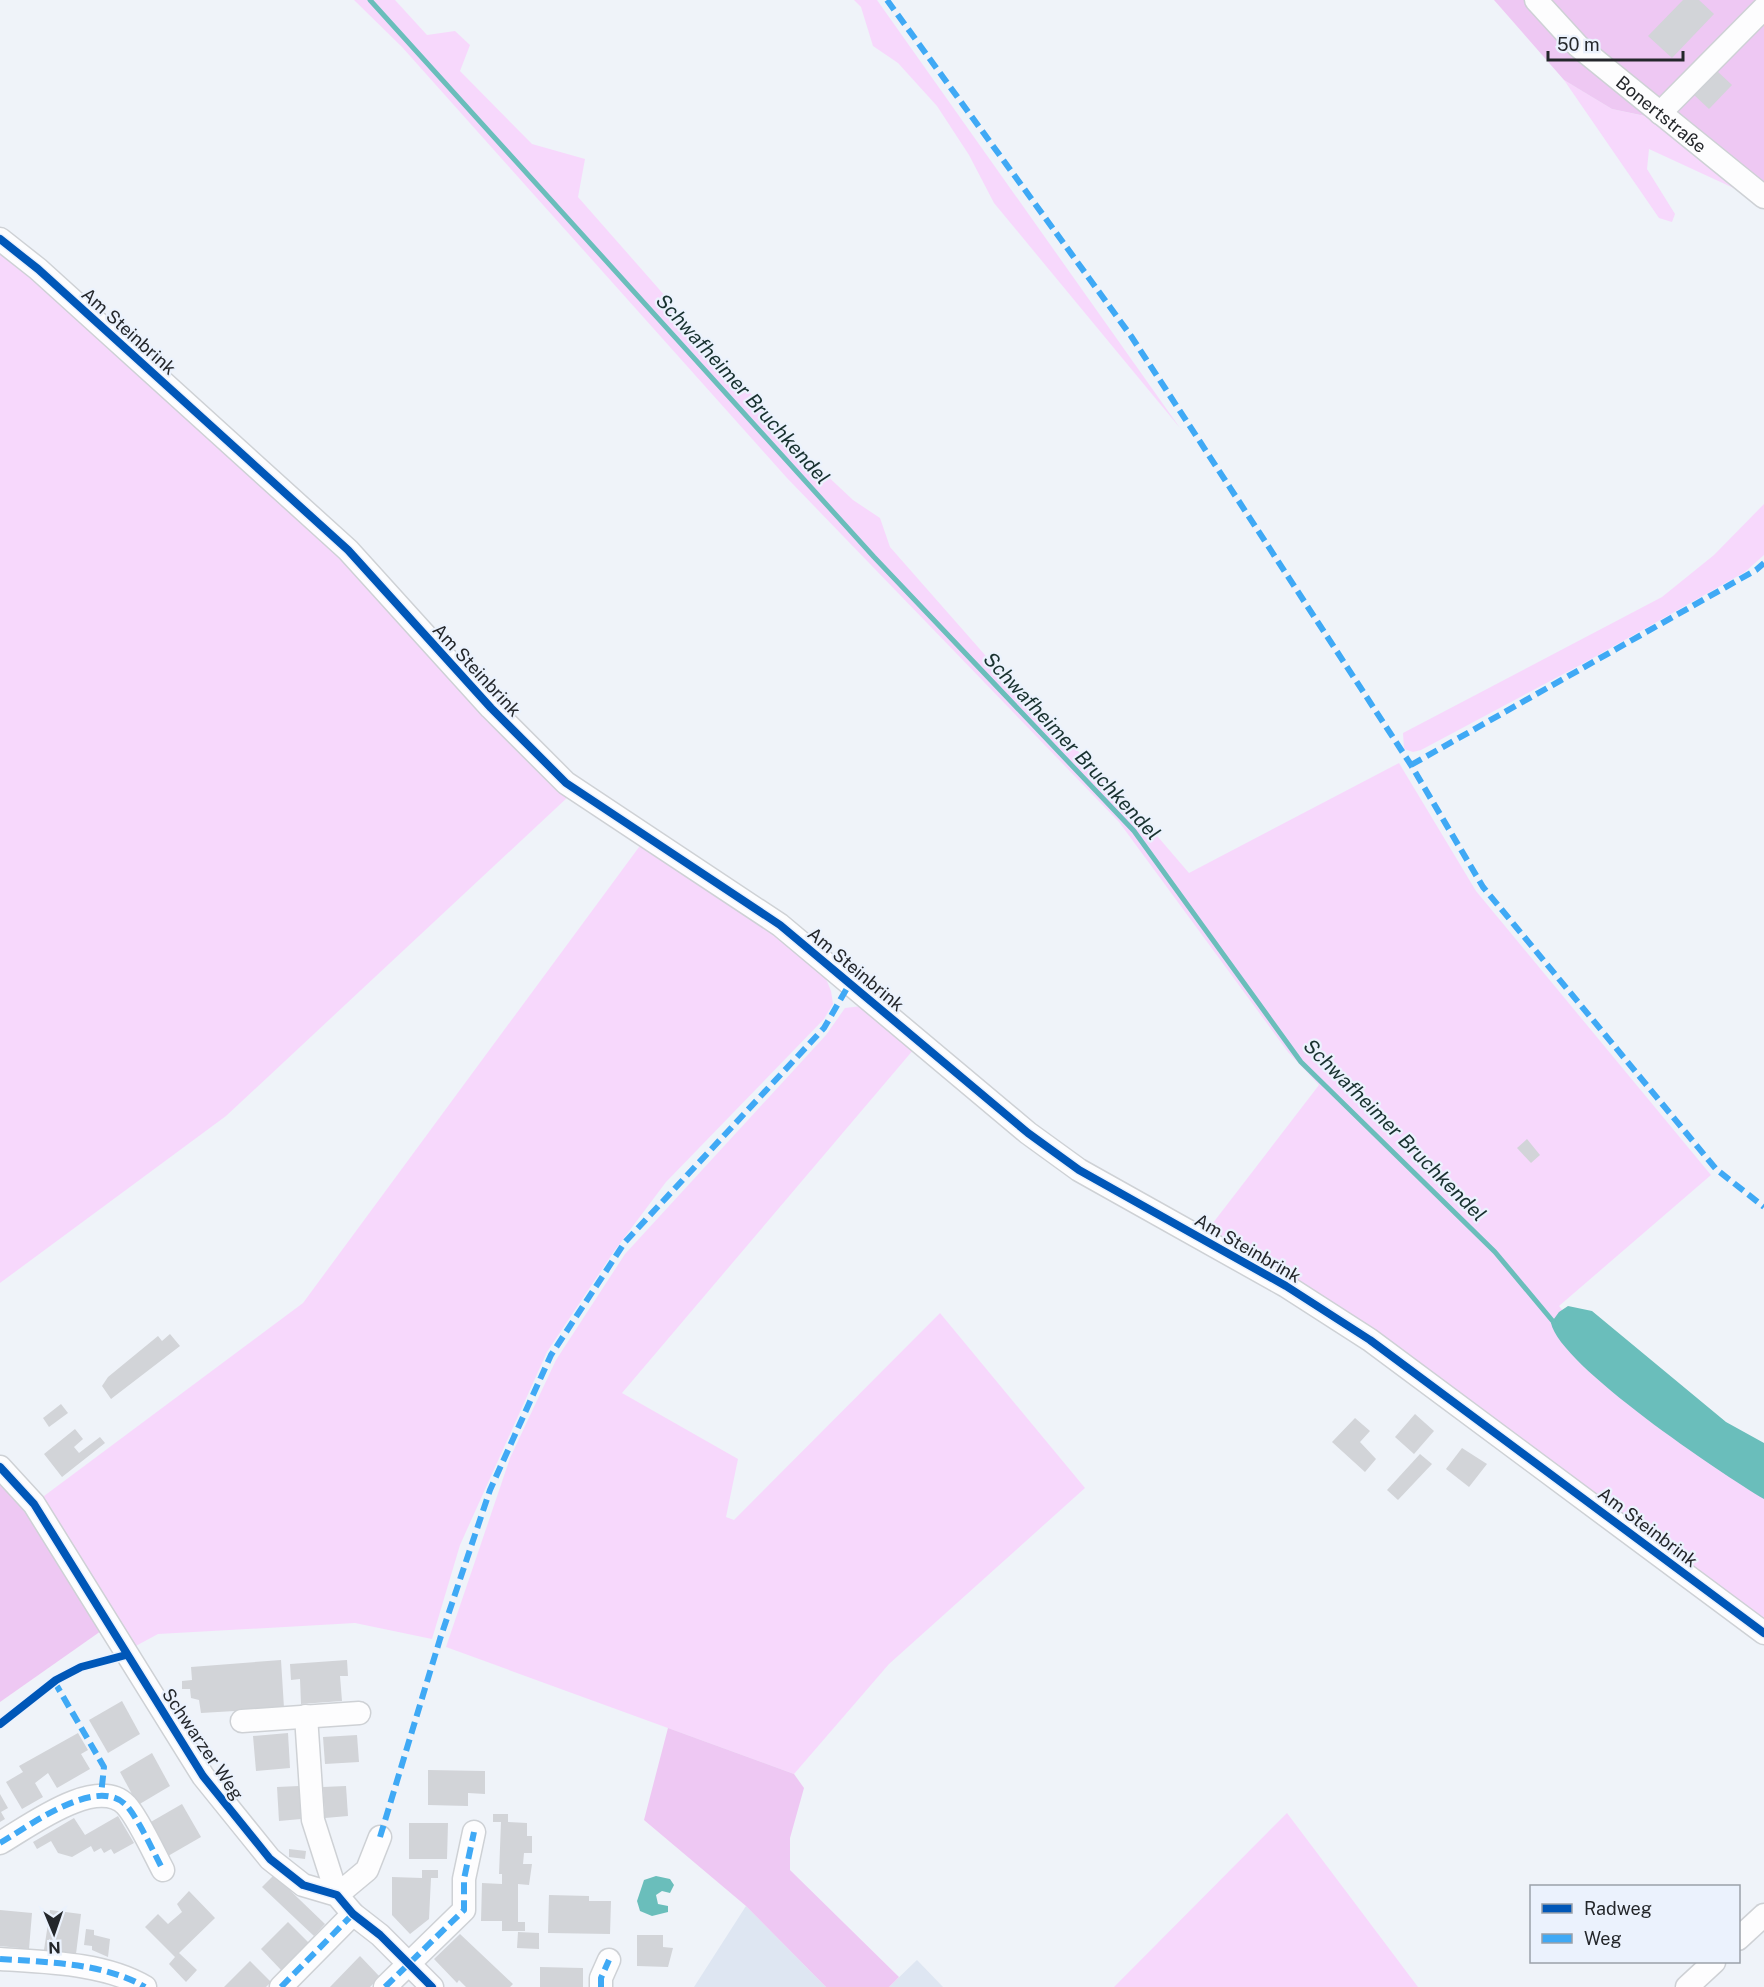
<svg xmlns="http://www.w3.org/2000/svg" width="1764" height="1987" font-family="'Public Sans',sans-serif">
	<style>
		.built { fill: #dee6f2 }
		.green { fill: #f7d8fc }
		.forest { fill: #eec8f3 }
		.water { fill: #6abebb }
		.lines { fill: none; stroke-linecap: round; stroke-linejoin: round }
		.stream { stroke: #6abebb; stroke-width: 5 }
		.building { fill: #d2d4d8 }
		.minor-casing { stroke: #ced1d5; stroke-width: 25 }
		.minor { stroke: #fdfdfe; stroke-width: 22 }
		.quiet { stroke: #3fa9f5; stroke-width: 6; stroke-dasharray: 12 6; stroke-linecap: butt }
		.cycleway-casing { stroke: #ebf2fd; stroke-width: 11 }
		.cycleway { stroke: #0057b8; stroke-width: 8 }
		.labels { text-anchor: middle; dominant-baseline: central; stroke-width: 4.5; stroke-linejoin: round; paint-order: stroke }
		.street-label { font-size: 18px; fill: #24272b; stroke: #ebf2fd }
		.water-label { font-size: 20px; font-style: italic; fill: #18312f; stroke: #ebf2fd }
	</style>
	<rect width="100%" height="100%" fill="#eff3f9"/>
	<g class="built">
		<path d="M746,1906L826,1987H694Z"/>
		<path d="M917,1960L943,1987H889Z"/>
	</g>
	<g class="green">
		<path d="M354,0H395L427,35L455,31L470,45L460,71L532,144L585,159L578,197L805,455L853,500L880,518L890,547L985,655L1134,809L1189,873L1399,763L1476,891L1711,1175L1559,1306L1608,1361L1764,1477V1624L1206,1232L1319,1085L1288,1052L1119,822L787,478L402,47Z"/>
		<path d="M854,0H877L1180,428L994,203L969,155L937,106L898,63L873,46L861,7Z"/>
		<path d="M1564,80L1612,109L1649,117L1740,191L1649,149L1647,169L1675,214L1672,222L1659,218Z"/>
		<path d="M0,250L39,277L340,559L569,796L226,1116L0,1283Z"/>
		<path d="M1764,504V555L1745,572L1584,663L1421,750L1413,752L1404,749L1403,733L1662,597L1714,555Z"/>
		<path d="M642,843L820,964L831,991L833,1004L824,1019L666,1182L615,1250L547,1352L460,1545L432,1639L355,1623L158,1634L132,1648L40,1499L303,1303Z"/>
		<path d="M862,1006L914,1049L622,1393L738,1459L726,1517L734,1520L940,1313L1085,1488L889,1664L794,1774L446,1647L510,1458L556,1360L625,1254L826,1035L845,1008Z"/>
		<path d="M1287,1813L1418,1987H1114Z"/>
	</g>
	<g class="forest">
		<path d="M1494,0H1764V189L1650,117L1612,109L1564,80Z"/>
		<path d="M0,1478L26,1507L101,1631L0,1702Z"/>
		<path d="M668,1728L794,1774L804,1788L790,1838V1870L899,1977L889,1987H826L746,1906L644,1820Z"/>
	</g>
	<g class="water">
		<path d="M1568,1306L1592,1311L1726,1422L1764,1443V1499C1722,1474 1560,1366 1551,1323L1559,1312Z"/>
		<path d="M656,1876L670,1879L674,1885L670,1893L662,1891L656,1895L658,1904L668,1906V1912L652,1916L640,1911L637,1901L644,1880Z"/>
	</g>
	<g class="lines">
		<path class="stream" d="M370,0L874,557L1134,831L1301,1062L1495,1252L1556,1325"/>
	</g>
	<g class="building">
		<path d="M1683,0H1699L1714,14L1672,58L1648,36Z"/>
		<path d="M1716,70L1732,85L1709,109L1692,93Z"/>
		<path d="M1527,1139L1540,1155L1531,1163L1517,1148Z"/>
		<path d="M170,1334L180,1346L111,1399L102,1386L108,1377L158,1336L162,1341Z"/>
		<path d="M61,1404L68,1413L49,1427L43,1418Z"/>
		<path d="M1415,1414L1434,1431L1414,1454L1395,1437Z"/>
		<path d="M1355,1418L1370,1431L1360,1442L1376,1459L1365,1472L1332,1442Z"/>
		<path d="M75,1429L83,1439L74,1447L79,1453L100,1437L105,1443L62,1477L44,1454Z"/>
		<path d="M1462,1448L1487,1464L1469,1487L1446,1469Z"/>
		<path d="M1420,1454L1432,1464L1398,1500L1387,1490Z"/>
		<path d="M281,1660L284,1708L201,1713L199,1700L191,1698L190,1689H182V1681L192,1680L191,1667Z"/>
		<path d="M347,1660L348,1676H340L342,1701L301,1704L300,1679L291,1680L290,1664Z"/>
		<path d="M122,1701L140,1734L108,1753L89,1720Z"/>
		<path d="M78,1733L88,1750L81,1754L90,1769L57,1788L48,1773L35,1783L43,1797L22,1809L6,1782L23,1772L19,1766Z"/>
		<path d="M288,1733L290,1768L256,1771L253,1736Z"/>
		<path d="M357,1735L359,1762L325,1764L323,1737Z"/>
		<path d="M152,1753L170,1786L138,1805L120,1772Z"/>
		<path d="M428,1770L485,1771V1794L468,1793V1806L428,1805Z"/>
		<path d="M299,1786L301,1819L279,1821L277,1787Z"/>
		<path d="M346,1786L348,1816L325,1818L323,1787Z"/>
		<path d="M0,1794L8,1808L1,1812L5,1819L0,1822Z"/>
		<path d="M182,1804L201,1837L168,1856L149,1823Z"/>
		<path d="M493,1814H508V1822L527,1823V1836H532V1853H524L523,1864H532L529,1885L518,1884V1922H525V1931H502V1921H481L482,1883L502,1884V1874H499L501,1822H493Z"/>
		<path d="M118,1816L134,1843L114,1854L111,1849L104,1853L101,1848L94,1852L91,1846L72,1857L58,1853L51,1841L37,1849L33,1842L74,1818L85,1835Z"/>
		<path d="M409,1823H448L447,1859H409Z"/>
		<path d="M289,1849L306,1851L305,1859L289,1857Z"/>
		<path d="M422,1870H438V1878H431L429,1919L410,1934L392,1915V1877L422,1878Z"/>
		<path d="M274,1875L325,1924L314,1936L262,1887Z"/>
		<path d="M189,1891L215,1918L179,1953L197,1970L186,1982L169,1964L175,1957L145,1927L158,1914L168,1924L182,1912L177,1904Z"/>
		<path d="M549,1895L589,1896V1901H611L610,1934L548,1933Z"/>
		<path d="M0,1910L32,1913L29,1949L0,1946Z"/>
		<path d="M50,1910L81,1914L76,1954L44,1950Z"/>
		<path d="M288,1922L309,1943L282,1971L261,1949Z"/>
		<path d="M86,1929L94,1930V1935L110,1939L108,1957L92,1950V1946L84,1945Z"/>
		<path d="M518,1932L539,1933V1949L517,1948Z"/>
		<path d="M460,1934L513,1984L510,1987H466L459,1980L457,1983L434,1959Z"/>
		<path d="M637,1935H663V1947L673,1948L668,1967L637,1966Z"/>
		<path d="M360,1956L380,1977L370,1987H330Z"/>
		<path d="M250,1961L271,1982L266,1987H224Z"/>
		<path d="M540,1967L583,1968V1987H540Z"/>
	</g>
	<g class="lines">
		<defs>
			<g id="minor">
				<path id="s1" d="M1536,0L1578,46L1764,197"/>
				<path d="M1660,113L1764,8"/>
				<path d="M0,239L38,269L348,550L491,708L566,783L780,925L1028,1133L1079,1170L1286,1286L1370,1340L1764,1633"/>
				<path d="M0,1467L34,1504L203,1776L270,1859L303,1885L337,1895L353,1914L380,1935L432,1987"/>
				<path d="M306,1716L313,1820L337,1895L367,1870L380,1837"/>
				<path d="M242,1721L359,1713"/>
				<path d="M0,1843C28,1827 96,1775 126,1805C138,1818 154,1853 163,1870"/>
				<path d="M1738,1939L1764,1915"/>
				<path d="M0,1959C46,1962 105,1963 145,1987"/>
				<path d="M281,1987L353,1914"/>
				<path d="M385,1987L464,1910V1879L474,1832"/>
				<path d="M601,1987V1978L609,1960"/>
				<path d="M1687,1987L1714,1962"/>
			</g>
		</defs>
		<use href="#minor" class="minor-casing"/>
		<use href="#minor" class="minor"/>
		<g class="quiet">
			<path d="M887,0L1131,336L1411,765L1483,887L1716,1169L1764,1207"/>
			<path d="M1411,765L1756,570L1764,563"/>
			<path d="M54,1681L104,1767L101,1795"/>
			<path d="M380,1837L440,1639L490,1490L551,1355L625,1242L824,1028L850,983"/>
			<path d="M0,1843C28,1827 96,1775 126,1805C138,1818 154,1853 163,1870"/>
			<path d="M0,1959C46,1962 105,1963 145,1987"/>
			<path d="M281,1987L353,1914"/>
			<path d="M385,1987L464,1910V1879L474,1832"/>
			<path d="M601,1987V1978L609,1960"/>
		</g>
		<defs>
			<g id="cycleway">
				<path d="M0,239L38,269L348,550L491,708L566,783L780,925L1028,1133L1079,1170L1286,1286L1370,1340L1764,1633"/>
				<path d="M0,1467L34,1504L203,1776L270,1859L303,1885L337,1895L353,1914L380,1935L432,1987"/>
				<path d="M0,1724L56,1680L81,1667L126,1655"/>
			</g>
		</defs>
		<use href="#cycleway" class="cycleway-casing"/>
		<use href="#cycleway" class="cycleway"/>
	</g>
	<g class="labels">
		<g class="street-label">
			<text stroke="none"><textPath href="#s1" startOffset="170">Bonertstraße</textPath></text>
			<text transform="translate(129 331) rotate(42)">Am Steinbrink</text>
			<text transform="translate(477 670) rotate(47)">Am Steinbrink</text>
			<text transform="translate(856 969) rotate(40)">Am Steinbrink</text>
			<text transform="translate(1248 1248) rotate(30)">Am Steinbrink</text>
			<text transform="translate(1648 1527) rotate(37)">Am Steinbrink</text>
			<text transform="translate(203 1744) rotate(56)">Schwarzer Weg</text>
		</g>
		<g class="water-label">
			<text transform="translate(743 389) rotate(48)">Schwafheimer Bruchkendel</text>
			<text transform="translate(1072 746) rotate(47)">Schwafheimer Bruchkendel</text>
			<text transform="translate(1395 1130) rotate(45)">Schwafheimer Bruchkendel</text>
		</g>
	</g>
	<rect x="1530" y="1885" width="210" height="78" fill="#ebf2fd" stroke="#9ba1a9" stroke-width="1.5"/>
	<rect x="1542" y="1904" width="30" height="9" fill="#0057b8" stroke="#9ba1a9" stroke-width="1.5"/>
	<text x="1584" y="1915" font-size="18" fill="#24272b">Radweg</text>
	<rect x="1542" y="1934" width="30" height="9" fill="#3fa9f5" stroke="#9ba1a9" stroke-width="1.5"/>
	<text x="1584" y="1945" font-size="18" fill="#24272b">Weg</text>
	<g transform="translate(54 1933) rotate(178)" stroke="#ebf2fd" stroke-width="4.5" paint-order="stroke">
	<path d="M0-4.5L10 22L0 15L-10 22Z" fill="#24272b"/>
	<text y="-9" font-size="16" font-weight="bold" text-anchor="middle" fill="#24272b">N</text>
	</g>
	<path d="M1548 51v9h135v-9" fill="none" stroke="#24272b" stroke-width="3"/>
	<text x="1557" y="51" font-size="18" fill="#24272b" stroke="#ebf2fd" stroke-width="4.5" paint-order="stroke">50 m</text>
</svg>
